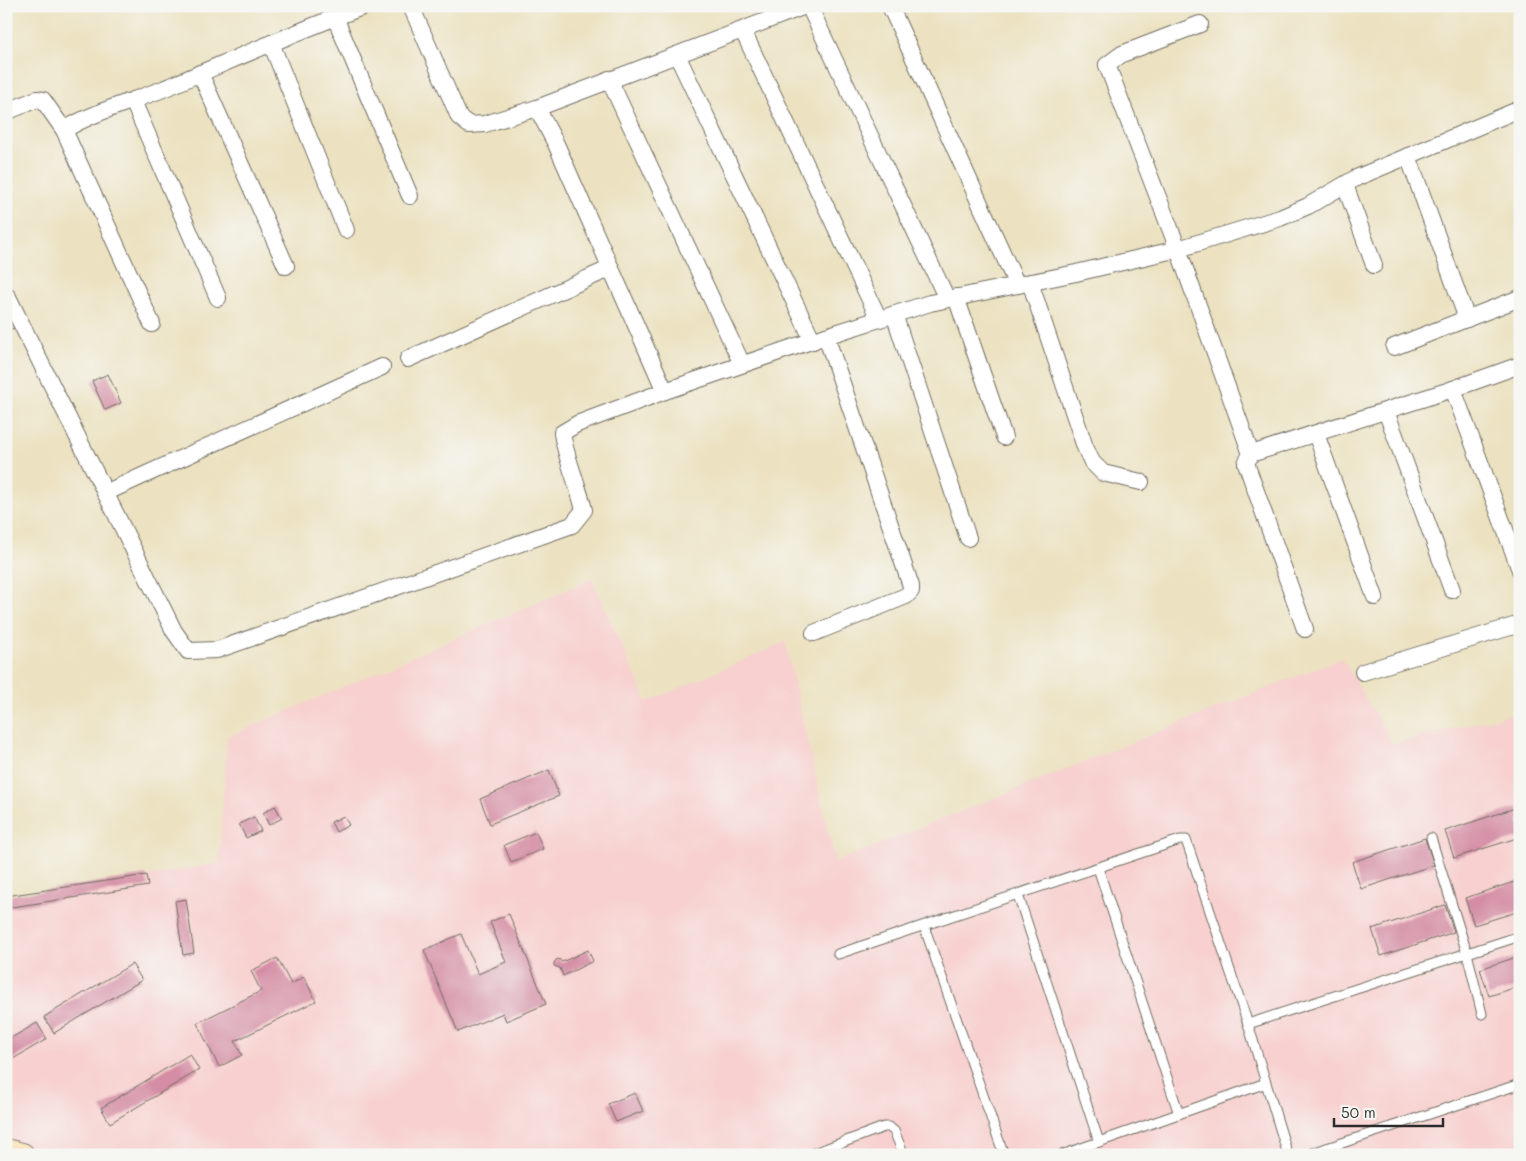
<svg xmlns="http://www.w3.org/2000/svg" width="1526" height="1161" font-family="Mali,sans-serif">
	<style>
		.built { fill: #f7d0cf }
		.building { fill: #d48da4 }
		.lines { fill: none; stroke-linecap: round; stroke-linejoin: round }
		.lane-casing { stroke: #6f6b60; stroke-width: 11 }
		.street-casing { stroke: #6f6b60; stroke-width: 18 }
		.secondary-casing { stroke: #6f6b60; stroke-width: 26 }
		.lane { stroke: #fff; stroke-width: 9 }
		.street { stroke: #fff; stroke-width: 16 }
		.secondary { stroke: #fbe6c4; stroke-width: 24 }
	</style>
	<rect width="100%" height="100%" fill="#f6f6f2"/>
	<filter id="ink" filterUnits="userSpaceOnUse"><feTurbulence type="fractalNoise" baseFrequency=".02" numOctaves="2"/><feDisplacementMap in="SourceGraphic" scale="10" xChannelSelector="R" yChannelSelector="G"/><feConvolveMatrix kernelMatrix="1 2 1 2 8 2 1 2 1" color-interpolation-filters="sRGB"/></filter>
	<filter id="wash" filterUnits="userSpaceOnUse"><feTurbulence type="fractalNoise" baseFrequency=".0096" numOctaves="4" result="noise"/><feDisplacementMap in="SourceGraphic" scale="20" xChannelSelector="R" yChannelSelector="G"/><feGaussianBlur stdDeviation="1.12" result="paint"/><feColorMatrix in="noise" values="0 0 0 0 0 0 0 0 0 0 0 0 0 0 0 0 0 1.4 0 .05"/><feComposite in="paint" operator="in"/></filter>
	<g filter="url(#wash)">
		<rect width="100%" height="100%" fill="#ece2c1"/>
		<path class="built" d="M592,579L647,702L785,642L835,862L1342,658L1393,744L1520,712V1155H6V901L219,863L227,737Z"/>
		<g id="blocks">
			<g class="building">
				<path d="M6,304L17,327L6,331Z"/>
				<path d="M108,374L121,403L105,410L92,381Z"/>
				<path d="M549,770L559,796L490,824L480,799Z"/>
				<path d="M275,806L282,818L269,825L263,813Z"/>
				<path d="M1518,807L1520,837L1454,858L1445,831Z"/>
				<path d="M344,816L349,825L336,832L331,822Z"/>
				<path d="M254,817L261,831L246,838L239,824Z"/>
				<path d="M536,832L543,849L511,862L504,845Z"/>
				<path d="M1425,838L1434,865L1361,889L1352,862Z"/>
				<path d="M146,875L148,886L6,908V896Z"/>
				<path d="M1520,880V911L1474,925L1465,898Z"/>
				<path d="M186,899L194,953L183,955L175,901Z"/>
				<path d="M1445,905L1454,932L1381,956L1372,929Z"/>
				<path d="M509,914L546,1004L506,1021L503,1013L458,1032L424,950L461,934L478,974L506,962L490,922Z"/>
				<path d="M588,950L593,961L563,976L560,968L554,966V963L556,960L559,959L562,962Z"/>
				<path d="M1520,956V986L1489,996L1480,969Z"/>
				<path d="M277,958L291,984L304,977L316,1001L235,1041L242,1055L219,1067L197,1023L261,991L251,971Z"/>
				<path d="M132,964L142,980L54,1033L44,1017Z"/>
				<path d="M37,1023L47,1039L6,1063V1041Z"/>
				<path d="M190,1054L199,1070L110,1123L101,1108Z"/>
				<path d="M635,1093L643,1111L616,1122L608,1104Z"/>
			</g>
		</g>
	</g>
	<g filter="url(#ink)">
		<use href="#blocks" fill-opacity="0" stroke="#6f6b60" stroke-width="1"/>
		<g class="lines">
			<defs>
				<g id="lane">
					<path d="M1431,838L1467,953L1482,1014"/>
					<path d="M1098,868L1179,1114"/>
					<path d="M1018,895L1099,1142"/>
					<path d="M924,926L1004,1155"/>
					<path d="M838,954L1180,840H1186L1248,1024"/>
					<path d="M809,1155L884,1127H889L894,1131L904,1155"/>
					<path d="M1062,1155L1266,1083"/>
					<path d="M1288,1155L1248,1024L1520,936"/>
					<path d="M1307,1155L1327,1148"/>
					<path d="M1330,1155L1327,1148L1520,1084"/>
				</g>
				<g id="street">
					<path d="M411,6L459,117L469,125L485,124L537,108L556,144L665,391"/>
					<path d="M809,6L947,299"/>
					<path d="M890,6L1017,285"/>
					<path d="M335,17L410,196"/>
					<path d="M1200,24L1122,54L1107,65L1178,249L1251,454L1453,389L1520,365"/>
					<path d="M743,31L879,319"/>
					<path d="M271,43L346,230"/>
					<path d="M677,55L813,341"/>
					<path d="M200,73L286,266"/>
					<path d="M609,79L742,364"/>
					<path d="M133,101L218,298"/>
					<path d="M537,108L805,6"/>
					<path d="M6,112L37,99L43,100L64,130C93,112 131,102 163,89C230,61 297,31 365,6"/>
					<path d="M64,130L152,324"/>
					<path d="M1408,156L1467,319"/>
					<path d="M1345,185L1374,265"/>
					<path d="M1030,282L1085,447L1092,462L1103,473L1141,482"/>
					<path d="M8,297L174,631L188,651L217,650L572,525L584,510C578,484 566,459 562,433L577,424L665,391L826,336L930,303L1076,273L1178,249L1280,218L1308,206L1356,178L1520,109"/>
					<path d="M956,297L1004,437"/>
					<path d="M894,314L968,538"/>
					<path d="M1394,347L1520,298"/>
					<path d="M408,359L611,268"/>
					<path d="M1453,389L1520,570"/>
					<path d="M1386,411L1452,590"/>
					<path d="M1316,434L1375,597"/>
					<path d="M1251,454L1246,463L1305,629"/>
					<path d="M105,493L382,367"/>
					<path d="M814,633L906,596L911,591V586L826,336"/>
					<path d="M1363,672L1520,624"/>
				</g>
				<path id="secondary" d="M6,1151L22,1155"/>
			</defs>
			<use href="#lane" class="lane-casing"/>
			<use href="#street" class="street-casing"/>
			<use href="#secondary" class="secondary-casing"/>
			<use href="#lane" class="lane"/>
			<use href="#street" class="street"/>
			<use href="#secondary" class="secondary"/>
		</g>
	</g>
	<rect width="1526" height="1161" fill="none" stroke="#f6f6f2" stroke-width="25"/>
	<path d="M1334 1118v8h109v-8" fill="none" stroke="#2b2b2b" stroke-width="2.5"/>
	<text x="1341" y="1118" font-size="15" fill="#2b2b2b" stroke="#f6f6f2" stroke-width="4" paint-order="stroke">50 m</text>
</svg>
